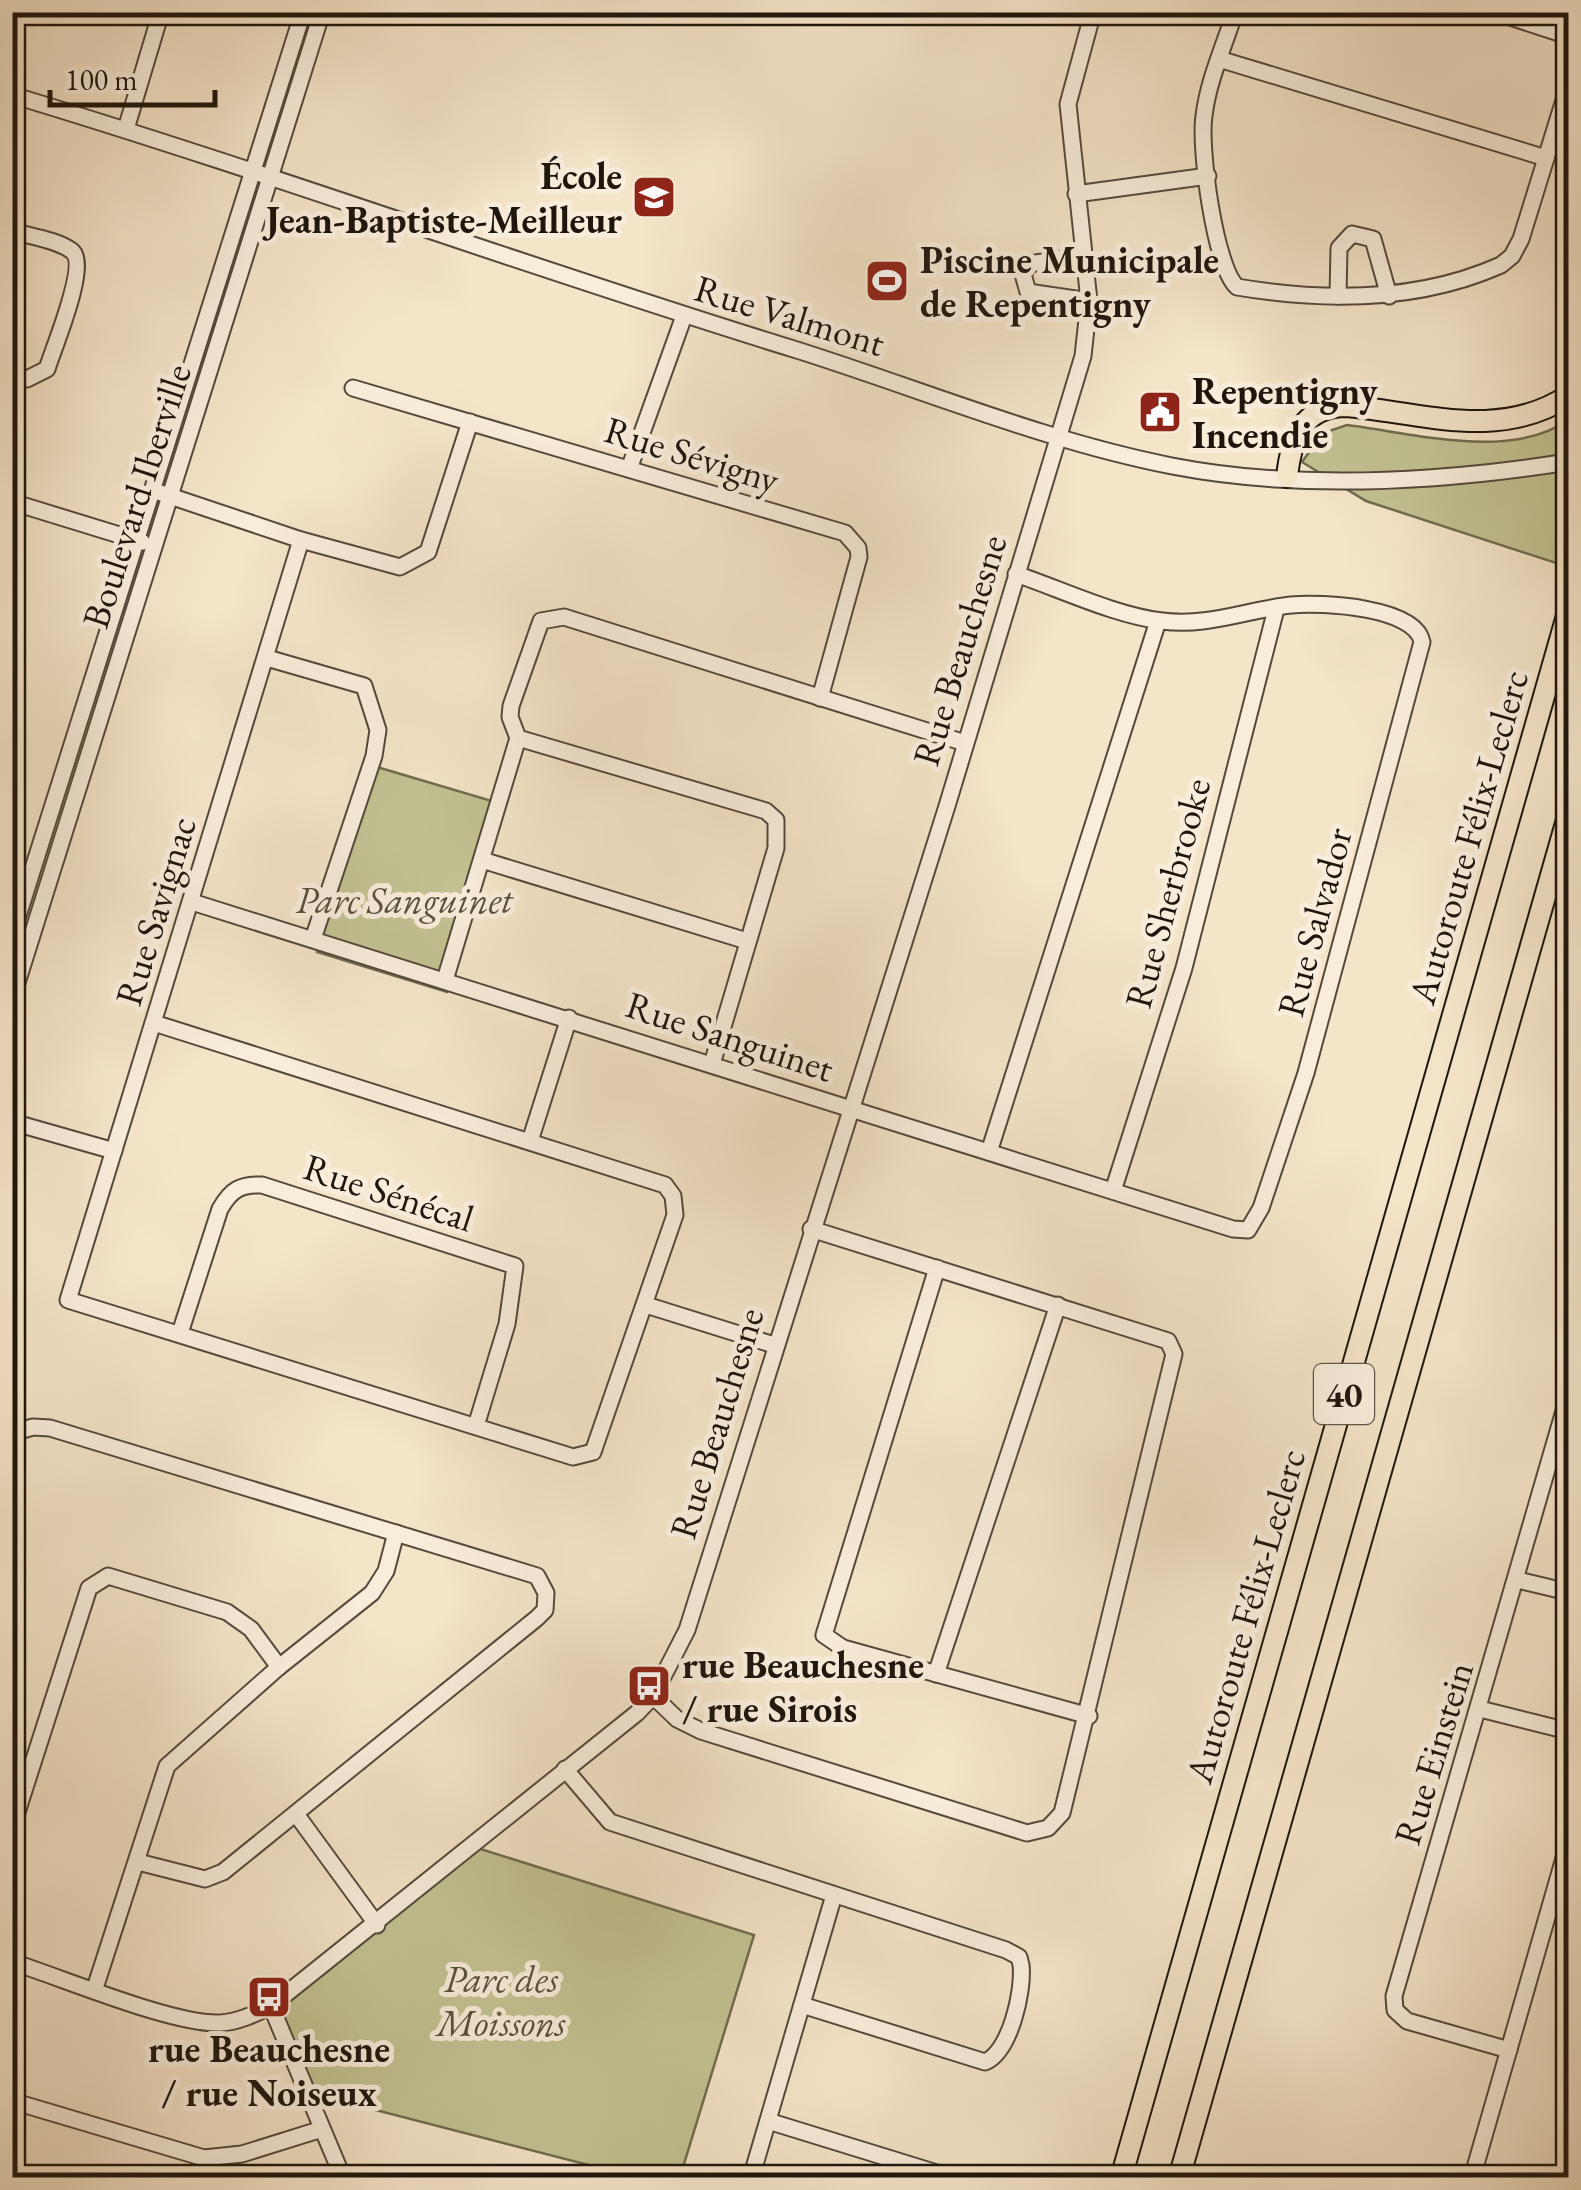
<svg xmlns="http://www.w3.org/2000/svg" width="1581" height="2190" font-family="'EB Garamond',serif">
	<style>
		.green { fill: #c2c292; stroke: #706c50; stroke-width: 2.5 }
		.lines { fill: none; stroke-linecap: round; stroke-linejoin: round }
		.minor-casing { stroke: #544a3c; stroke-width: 19 }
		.highway-casing { stroke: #1e160d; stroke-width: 24 }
		.minor { stroke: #f8eddb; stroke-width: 15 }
		.highway { stroke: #f4e4c8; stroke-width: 20 }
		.labels { text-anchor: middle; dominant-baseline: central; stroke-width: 10; stroke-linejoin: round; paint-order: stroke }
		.shield { fill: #f8eddb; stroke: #5f564b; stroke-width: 2.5 }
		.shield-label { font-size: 35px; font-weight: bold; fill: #1e160d }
		.poi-label { font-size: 38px; font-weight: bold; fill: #1e160d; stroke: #f8eddb; text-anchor: start }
		.street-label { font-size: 38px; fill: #1e160d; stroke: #f8eddb }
		.park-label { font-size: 38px; font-style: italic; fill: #57523c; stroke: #f8eddb }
	</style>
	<rect width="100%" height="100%" fill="#f4e4c8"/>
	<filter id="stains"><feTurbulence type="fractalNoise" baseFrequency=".002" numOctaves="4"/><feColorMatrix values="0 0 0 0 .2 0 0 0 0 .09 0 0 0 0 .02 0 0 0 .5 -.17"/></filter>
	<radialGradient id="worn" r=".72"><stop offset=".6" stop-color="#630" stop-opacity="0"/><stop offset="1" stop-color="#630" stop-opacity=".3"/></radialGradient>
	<g class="green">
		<path d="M1568,420V524L1556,563L1366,501L1302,462L1323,433L1347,425C1413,433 1510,461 1568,420Z"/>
		<path d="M377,767L502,804L447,992L317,952Z"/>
		<path d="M471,1846L754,1935L680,2177H635L306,2092L271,2006Z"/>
	</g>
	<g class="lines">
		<defs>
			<g id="minor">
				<path d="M1235,12C1224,46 1208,81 1204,116C1199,148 1215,267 1237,287C1326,302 1418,302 1501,265L1512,256L1521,239L1568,87"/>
				<path d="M1495,12L1568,36"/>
				<path d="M1219,59L1546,158"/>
				<path d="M12,95C277,175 536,270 800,351C923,390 1045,441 1172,466C1301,491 1440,482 1568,462"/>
				<path d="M126,129L161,12"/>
				<path d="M1076,194L1208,176"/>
				<path d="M12,231C29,236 58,240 72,251C89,265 53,349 47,369L27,379L12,374"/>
				<path d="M1082,256L1029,264L1023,274L1028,292L1089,301"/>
				<path d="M1338,296L1339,248L1352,234L1373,239L1389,296"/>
				<path d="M353,388L845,533L858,548L859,557L820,698"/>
				<path d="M629,469L684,316"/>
				<path d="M161,493L301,540L400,567L428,552L470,422"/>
				<path d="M12,502L142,542"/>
				<path d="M267,658L364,686L378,730L374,756L313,939"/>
				<path d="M518,738L766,811L776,820V848L712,1064"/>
				<path d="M482,860L747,941"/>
				<path d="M192,902L1233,1229L1248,1230L1261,1208L1306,1073L1422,642C1416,607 1322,602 1291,605C1246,610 1208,627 1162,621C1117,616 1060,589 1016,574"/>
				<path d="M12,935L303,12"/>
				<path d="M445,980L518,738L510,717L511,706L541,621L564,617L965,743"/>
				<path d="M12,999L322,12"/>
				<path d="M154,1023L665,1185L673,1196L675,1215L593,1452L573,1457L68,1300L301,540"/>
				<path d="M12,1122L114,1151"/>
				<path d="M530,1141L569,1018"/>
				<path d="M989,1152L1158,621"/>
				<path d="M1113,1191L1184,968L1276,609"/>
				<path d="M937,1268L824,1635L843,1648L1089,1716"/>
				<path d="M646,1305L774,1345"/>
				<path d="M180,1333L220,1209C231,1190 240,1184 262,1185L515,1266L507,1324L476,1426"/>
				<path d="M12,1433L33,1427L50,1428L537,1576L546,1593L545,1610L537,1618L223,1872L205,1879L138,1862"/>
				<path d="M1518,1580L1568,1592"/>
				<path d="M936,1674L1058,1305"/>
				<path d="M653,1696L677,1719L701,1731L1027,1833L1048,1828L1062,1813L1174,1354L1168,1341L811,1229"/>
				<path d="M1480,1709L1568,1731"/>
				<path d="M565,1769L610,1822L1006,1950L1019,1957L1021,1965C1024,1991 1010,2052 985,2062L802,2005"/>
				<path d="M296,1814L377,1925"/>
				<path d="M12,1828L89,1588L108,1576L227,1612L251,1629L279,1667"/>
				<path d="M12,1962C63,1978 173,2025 220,2023C238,2022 255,2014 271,2006L637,1713L653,1696L687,1630L947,806L1083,356L1089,301L1068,104L1093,12"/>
				<path d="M95,1988L167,1766L279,1667L372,1593L386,1571L396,1533"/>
				<path d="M271,2006L343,2178"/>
				<path d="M1509,2050L1407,2021L1395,2010L1394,1996L1568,1397"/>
				<path d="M12,2101L204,2158L242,2154L322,2129"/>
				<path d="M768,2121L953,2178"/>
				<path d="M751,2178L834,1895"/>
				<path d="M1472,2178L1568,1844"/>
			</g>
			<g id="highway">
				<path d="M1287,477C1291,439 1302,406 1347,406C1423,413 1499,441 1568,396"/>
				<path d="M1121,2178L1568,612"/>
				<path d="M1179,2178L1568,816"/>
			</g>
		</defs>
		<use href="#minor" class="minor-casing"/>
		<use href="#highway" class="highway-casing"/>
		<use href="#minor" class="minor"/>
		<use href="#highway" class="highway"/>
	</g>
	<defs>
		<symbol id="school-square" viewBox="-11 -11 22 22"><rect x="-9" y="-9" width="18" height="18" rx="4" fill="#8f2418" stroke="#f8eddb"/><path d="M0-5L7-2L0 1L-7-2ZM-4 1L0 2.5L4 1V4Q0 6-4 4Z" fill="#fff"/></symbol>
		<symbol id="stadium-square" viewBox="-11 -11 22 22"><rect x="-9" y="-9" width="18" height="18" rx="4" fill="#8f2418" stroke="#f8eddb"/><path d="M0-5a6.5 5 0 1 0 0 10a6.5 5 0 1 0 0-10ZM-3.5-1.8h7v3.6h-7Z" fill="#fff"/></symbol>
		<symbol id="civic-square" viewBox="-11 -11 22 22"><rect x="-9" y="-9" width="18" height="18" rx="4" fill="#8f2418" stroke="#f8eddb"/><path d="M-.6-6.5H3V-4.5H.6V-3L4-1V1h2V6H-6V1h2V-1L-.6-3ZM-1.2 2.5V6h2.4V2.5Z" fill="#fff"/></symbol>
		<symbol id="bus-square" viewBox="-11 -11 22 22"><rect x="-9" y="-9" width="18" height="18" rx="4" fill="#8f2418" stroke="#f8eddb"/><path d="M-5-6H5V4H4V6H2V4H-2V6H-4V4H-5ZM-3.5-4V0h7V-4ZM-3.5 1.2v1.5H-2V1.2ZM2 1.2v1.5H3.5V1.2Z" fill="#fff"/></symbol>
	</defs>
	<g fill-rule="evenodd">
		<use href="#school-square" x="629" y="172" width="50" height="50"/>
		<use href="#stadium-square" x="862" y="256" width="50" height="50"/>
		<use href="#civic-square" x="1135" y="387" width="50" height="50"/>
		<use href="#bus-square" x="624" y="1661" width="50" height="50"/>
		<use href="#bus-square" x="244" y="1972" width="50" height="50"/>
	</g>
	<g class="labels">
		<rect class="shield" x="1314" y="1364" width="60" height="60" rx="8"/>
		<g class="shield-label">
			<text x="1344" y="1394">40</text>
		</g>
		<g class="poi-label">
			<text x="622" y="175" text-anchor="end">École<tspan x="622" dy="44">Jean-Baptiste-Meilleur</tspan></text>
			<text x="920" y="259">Piscine Municipale<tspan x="920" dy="44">de Repentigny</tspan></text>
			<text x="1192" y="390">Repentigny<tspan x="1192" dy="44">Incendie</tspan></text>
			<text x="682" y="1664">rue Beauchesne<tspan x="682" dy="44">/ rue Sirois</tspan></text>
			<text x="269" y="2048" text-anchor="middle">rue Beauchesne<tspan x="269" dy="44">/ rue Noiseux</tspan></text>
		</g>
		<g class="street-label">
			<text transform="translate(790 315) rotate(17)">Rue Valmont</text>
			<text transform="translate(692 454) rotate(17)">Rue Sévigny</text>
			<text transform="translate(136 496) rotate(-72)">Boulevard Iberville</text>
			<text transform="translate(959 650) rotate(-73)">Rue Beauchesne</text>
			<text transform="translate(1468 837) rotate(-74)">Autoroute Félix-Leclerc</text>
			<text transform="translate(1167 893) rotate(-75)">Rue Sherbrooke</text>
			<text transform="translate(155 911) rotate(-73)">Rue Savignac</text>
			<text transform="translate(1314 922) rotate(-75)">Rue Salvador</text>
			<text transform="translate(730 1036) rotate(18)">Rue Sanguinet</text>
			<text transform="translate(389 1192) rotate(18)">Rue Sénécal</text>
			<text transform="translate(716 1423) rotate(-73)">Rue Beauchesne</text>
			<text transform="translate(1245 1616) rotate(-74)">Autoroute Félix-Leclerc</text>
			<text transform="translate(1433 1753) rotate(-73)">Rue Einstein</text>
		</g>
		<g class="park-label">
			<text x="404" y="899">Parc Sanguinet</text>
			<text x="501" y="1978">Parc des<tspan x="501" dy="44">Moissons</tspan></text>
		</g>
	</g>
	<rect width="1581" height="2190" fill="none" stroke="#f4e4c8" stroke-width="50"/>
	<rect x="15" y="15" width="1551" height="2160" fill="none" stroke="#1e160d" stroke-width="5"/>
	<rect x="25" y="25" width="1531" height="2140" fill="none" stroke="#1e160d" stroke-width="2.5"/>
	<path d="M50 90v15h165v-15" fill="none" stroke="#1e160d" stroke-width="5"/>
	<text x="65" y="90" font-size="30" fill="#1e160d" stroke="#f8eddb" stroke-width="8" paint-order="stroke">100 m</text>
	<rect width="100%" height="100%" filter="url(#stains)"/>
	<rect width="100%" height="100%" fill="url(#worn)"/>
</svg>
